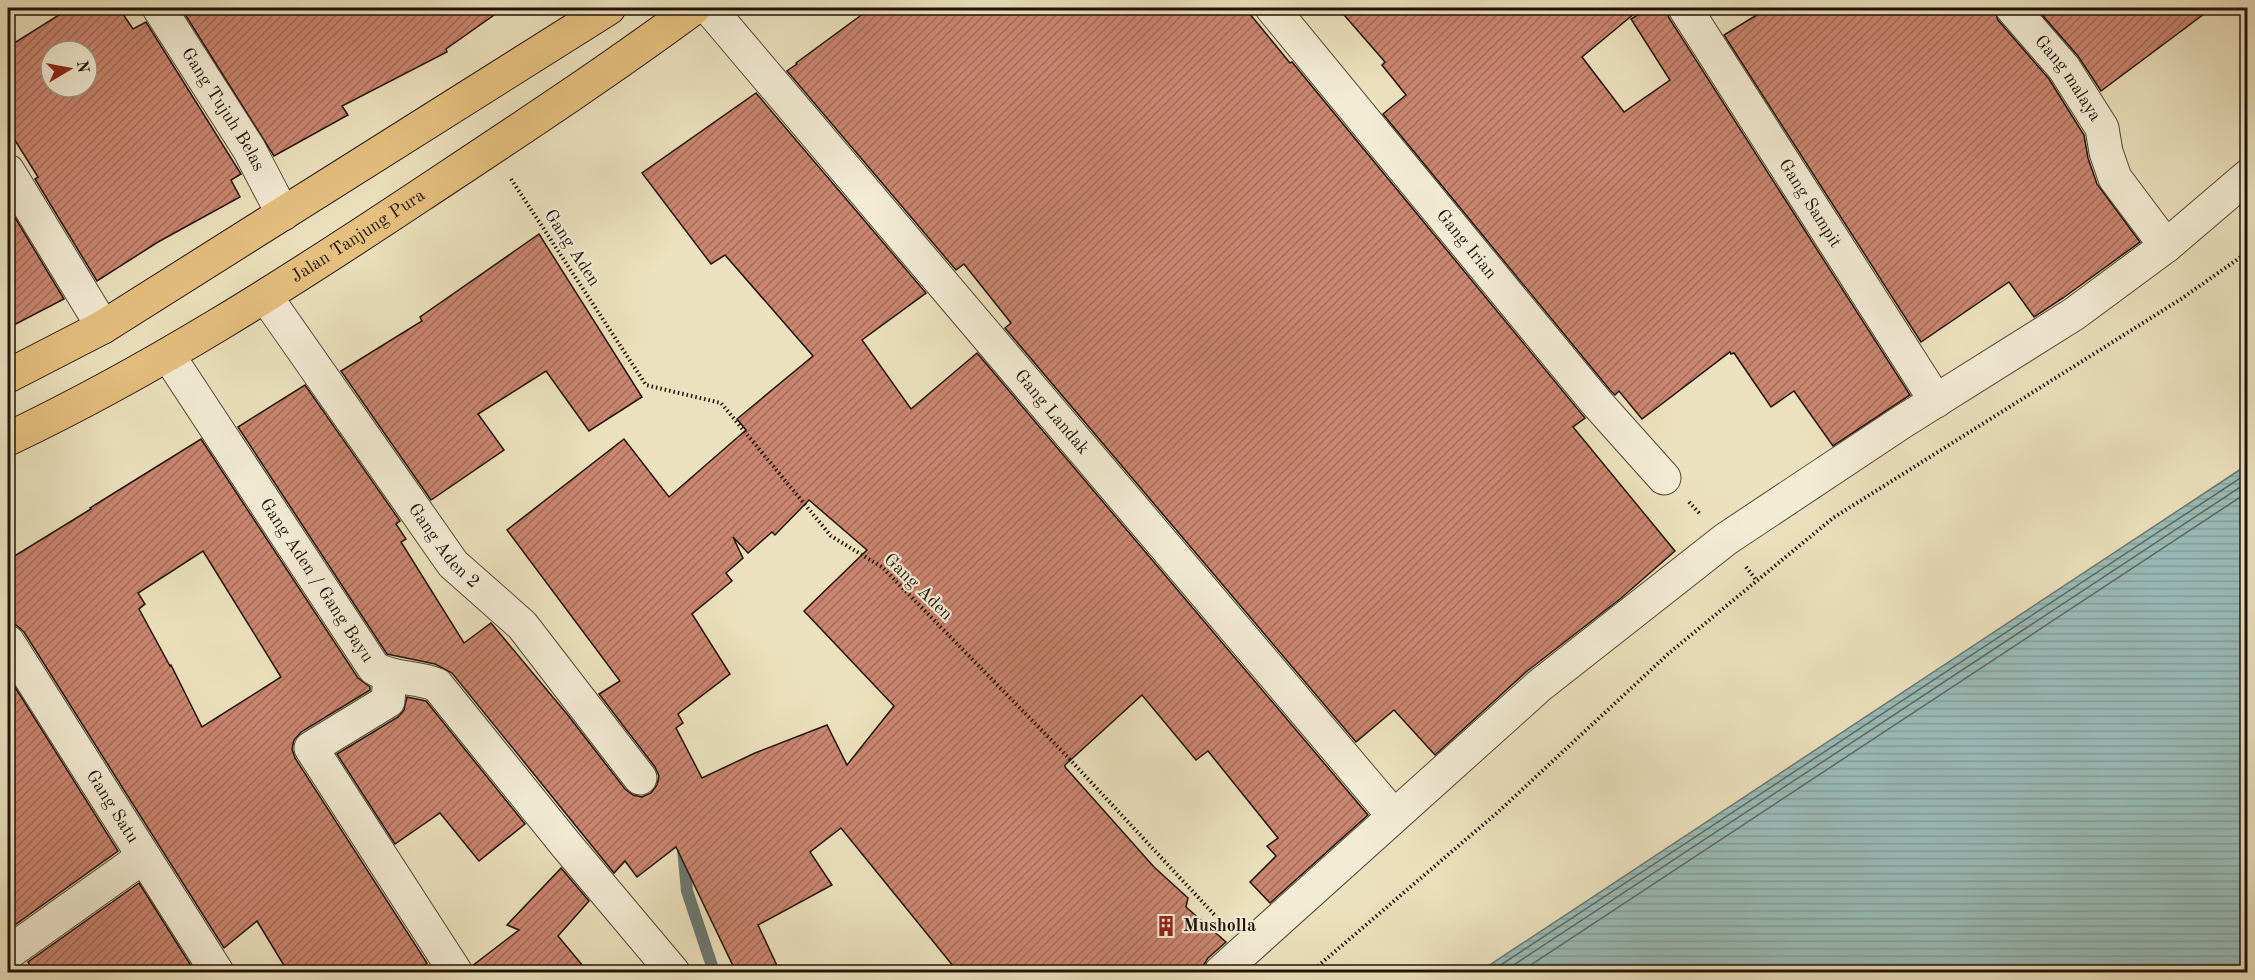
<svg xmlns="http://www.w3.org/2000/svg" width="2255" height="980" font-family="'Old Standard TT',serif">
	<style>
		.water { fill: url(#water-rules); stroke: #6a7872; stroke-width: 1.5 }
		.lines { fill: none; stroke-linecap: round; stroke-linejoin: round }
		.shore { stroke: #5e6860; stroke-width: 1.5 }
		.stream { stroke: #6a7872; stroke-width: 12 }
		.building { fill: url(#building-hatch); stroke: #211308; stroke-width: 1.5; fill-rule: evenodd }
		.minor-casing { stroke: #544636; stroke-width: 35 }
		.highway-casing { stroke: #211308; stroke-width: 35 }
		.path { stroke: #211308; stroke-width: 4; stroke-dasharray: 1.5 3; stroke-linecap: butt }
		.minor { stroke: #f3ecd5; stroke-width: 33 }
		.highway { stroke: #e6c07f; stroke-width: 33 }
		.labels { text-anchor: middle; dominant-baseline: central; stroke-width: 4.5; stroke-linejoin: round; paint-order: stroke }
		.street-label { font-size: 18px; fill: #211308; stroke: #f3ecd5 }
		.poi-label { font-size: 18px; font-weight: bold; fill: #211308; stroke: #f3ecd5; text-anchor: start }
	</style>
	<defs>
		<pattern id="water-rules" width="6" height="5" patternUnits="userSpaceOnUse" patternTransform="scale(1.5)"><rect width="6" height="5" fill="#9abcb9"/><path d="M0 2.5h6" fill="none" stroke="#84a19e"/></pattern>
		<pattern id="building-hatch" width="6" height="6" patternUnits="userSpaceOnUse" patternTransform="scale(1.5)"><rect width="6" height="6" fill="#ca8570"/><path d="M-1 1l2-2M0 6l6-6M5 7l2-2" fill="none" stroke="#a46c5a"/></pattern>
	</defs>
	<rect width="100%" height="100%" fill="#ece1be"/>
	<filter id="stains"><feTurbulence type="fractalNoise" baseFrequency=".00333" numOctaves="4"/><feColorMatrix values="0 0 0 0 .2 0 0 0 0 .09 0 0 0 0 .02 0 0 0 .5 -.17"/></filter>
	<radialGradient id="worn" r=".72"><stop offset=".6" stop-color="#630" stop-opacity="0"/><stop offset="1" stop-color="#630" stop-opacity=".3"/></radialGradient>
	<path class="water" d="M2247,465V972H1479Z"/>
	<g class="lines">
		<g class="shore">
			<path d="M1490,972L2248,473"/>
			<path d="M1503,972L2248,482"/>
			<path d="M1520,972L2248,492"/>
		</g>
		<path class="stream" d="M683,849L687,891L714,972"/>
	</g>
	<g class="building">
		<path d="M70,8H119L133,29L146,22L241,174L231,180L240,197L158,242L97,281L35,179L38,177L8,129V47ZM51,51H87V87H51Z"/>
		<path d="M181,8H504L446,49L447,52L342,106L348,115L274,156Z"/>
		<path d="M871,8H1245L1290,63L1292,62L1585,418L1573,427L1675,551L1620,599L1526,672L1435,755L1394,710L1356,742L1005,328L1011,323L964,264L956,270L787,71L797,64L796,63Z"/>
		<path d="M1338,8H1641L1582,57L1624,112L1670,80L1631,19L1649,8H1666L1669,18L1910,395L1833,446L1794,391L1771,407L1734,353L1731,354L1730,352L1642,419L1619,391L1615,395L1610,390L1383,114L1406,95L1382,65L1385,62Z"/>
		<path d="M1768,8H1994L1998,20L2049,79L2084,135L2088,158L2097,184L2140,242L2063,298L2034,317L2009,282L1921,342L1724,35Z"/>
		<path d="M2036,8H2212L2101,91L2078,56Z"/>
		<path d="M756,93L926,293L862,340L911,409L977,353L1368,815L1270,903L1250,882L1276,856L1267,846L1278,838L1208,751L1196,760L1142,695L1065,765V767L1154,867L1188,898L1186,907L1226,942L1208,958L1203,966V972H958L841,828L810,852L832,885L758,925L780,972H736L676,847L637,877L625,861L614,873L452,673L435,664L387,654L238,427L305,385L400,521L396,524L406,539L401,542L464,643L491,623L567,714L625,789L633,795L642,797L651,793L657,785L659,776L655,767L599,694L620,681L507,530L624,439L669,497L746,430L737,419L813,356L725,255L711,264L642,173ZM809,500L867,550L804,611L894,706L847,765L827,725L755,753L702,778L676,728L683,723L678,714L730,674L692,614L732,581L726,573L743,558L733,537L748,553L772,532L775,535Z"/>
		<path d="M8,206L64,299L8,328Z"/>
		<path d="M539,234L642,397L589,431L546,371L478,414L504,450L431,500L341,371L422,321L420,317Z"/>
		<path d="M201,439L358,678L370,687V690L301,732L294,740L292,749L295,758L427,963L416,972H288L257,921L224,948L24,632L16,625L8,623V560L91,509L90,508ZM203,551L281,677L202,727L171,665L170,666L139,609L145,604L138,593Z"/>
		<path d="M8,676L118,851L9,929L8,926Z"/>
		<path d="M407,697L426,701L525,824L479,861L440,813L395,844L337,754L398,717L404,710Z"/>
		<path d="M561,868L589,901L558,936L588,972H473L472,966L519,930L507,925Z"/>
		<path d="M139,883L195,972H34L28,962Z"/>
	</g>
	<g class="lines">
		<defs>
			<g id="minor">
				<path id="s1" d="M159,8L249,149L283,214"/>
				<path id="s2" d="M709,8L1393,815"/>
				<path id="s3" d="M1272,8L1596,402L1664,478"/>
				<path id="s4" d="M1685,8L1936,401"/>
				<path id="s5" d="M2012,8L2064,68L2102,128L2106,152L2115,178L2166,246"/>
				<path d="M8,171L103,327"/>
				<path id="s6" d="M266,297L453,564L522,625L640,778"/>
				<path id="s7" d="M168,355L374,668C393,680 416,676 437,685L567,846L673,972"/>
				<path id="s8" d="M8,642L217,972"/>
				<path d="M390,675L388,701L311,748L455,971L453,972"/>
				<path d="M8,953L143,857"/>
				<path d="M1221,972L1539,686L1726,539L1902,422L2074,314L2166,246L2248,176"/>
			</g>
			<g id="highway">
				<path d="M8,376L103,327L609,8"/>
				<path id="s9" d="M8,439C153,370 287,284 421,195C513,134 606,73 694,8"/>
			</g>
		</defs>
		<use href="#minor" class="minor-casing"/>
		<use href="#highway" class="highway-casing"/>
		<g class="path">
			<path d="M511,179L646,385L721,403L831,536L882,567L1062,751L1223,924"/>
			<path d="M1689,502L1700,514"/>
			<path d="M1746,567L1757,581"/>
			<path d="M1311,972L1498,812L1668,654L1833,518L2181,299L2248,252"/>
		</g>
		<use href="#minor" class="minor"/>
		<use href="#highway" class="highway"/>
	</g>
	<defs>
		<symbol id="building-bare" viewBox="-9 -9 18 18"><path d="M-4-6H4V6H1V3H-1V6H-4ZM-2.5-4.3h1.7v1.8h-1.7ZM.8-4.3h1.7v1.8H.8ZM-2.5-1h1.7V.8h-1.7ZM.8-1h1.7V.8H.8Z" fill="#8f2418" stroke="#f3ecd5" stroke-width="2.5" paint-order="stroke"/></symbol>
	</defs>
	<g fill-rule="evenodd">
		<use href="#building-bare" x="1151" y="911" width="30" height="30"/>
	</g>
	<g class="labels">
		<g class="street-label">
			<text stroke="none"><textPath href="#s5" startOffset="90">Gang malaya</textPath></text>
			<text stroke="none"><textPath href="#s1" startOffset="120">Gang Tujuh Belas</textPath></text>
			<text stroke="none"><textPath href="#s4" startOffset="232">Gang Sampit</textPath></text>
			<text stroke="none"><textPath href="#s9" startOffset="405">Jalan Tanjung Pura</textPath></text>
			<text stroke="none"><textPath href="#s3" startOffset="306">Gang Irian</textPath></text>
			<text transform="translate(572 248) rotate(57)">Gang Aden</text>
			<text stroke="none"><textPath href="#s2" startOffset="530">Gang Landak</textPath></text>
			<text stroke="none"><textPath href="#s6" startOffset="306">Gang Aden 2</textPath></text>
			<text stroke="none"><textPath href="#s7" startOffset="270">Gang Aden / Gang Bayu</textPath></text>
			<text transform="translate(918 587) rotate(44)">Gang Aden</text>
			<text stroke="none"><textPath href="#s8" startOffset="195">Gang Satu</textPath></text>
		</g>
		<g class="poi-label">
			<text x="1183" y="926">Musholla</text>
		</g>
	</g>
	<rect width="2255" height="980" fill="none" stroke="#ece1be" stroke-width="30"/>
	<rect x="9" y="9" width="2237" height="962" fill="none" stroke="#211308" stroke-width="3"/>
	<rect x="15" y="15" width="2225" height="950" fill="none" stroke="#211308" stroke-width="1.5"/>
	<g transform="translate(69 69) rotate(80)"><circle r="28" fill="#f3ecd5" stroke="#9f9583" stroke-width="1.5"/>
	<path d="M0-4.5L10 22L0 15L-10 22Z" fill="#8f2418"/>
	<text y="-9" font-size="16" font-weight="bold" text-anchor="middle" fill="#211308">N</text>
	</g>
	<rect width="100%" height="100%" filter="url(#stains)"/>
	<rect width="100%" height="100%" fill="url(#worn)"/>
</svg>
